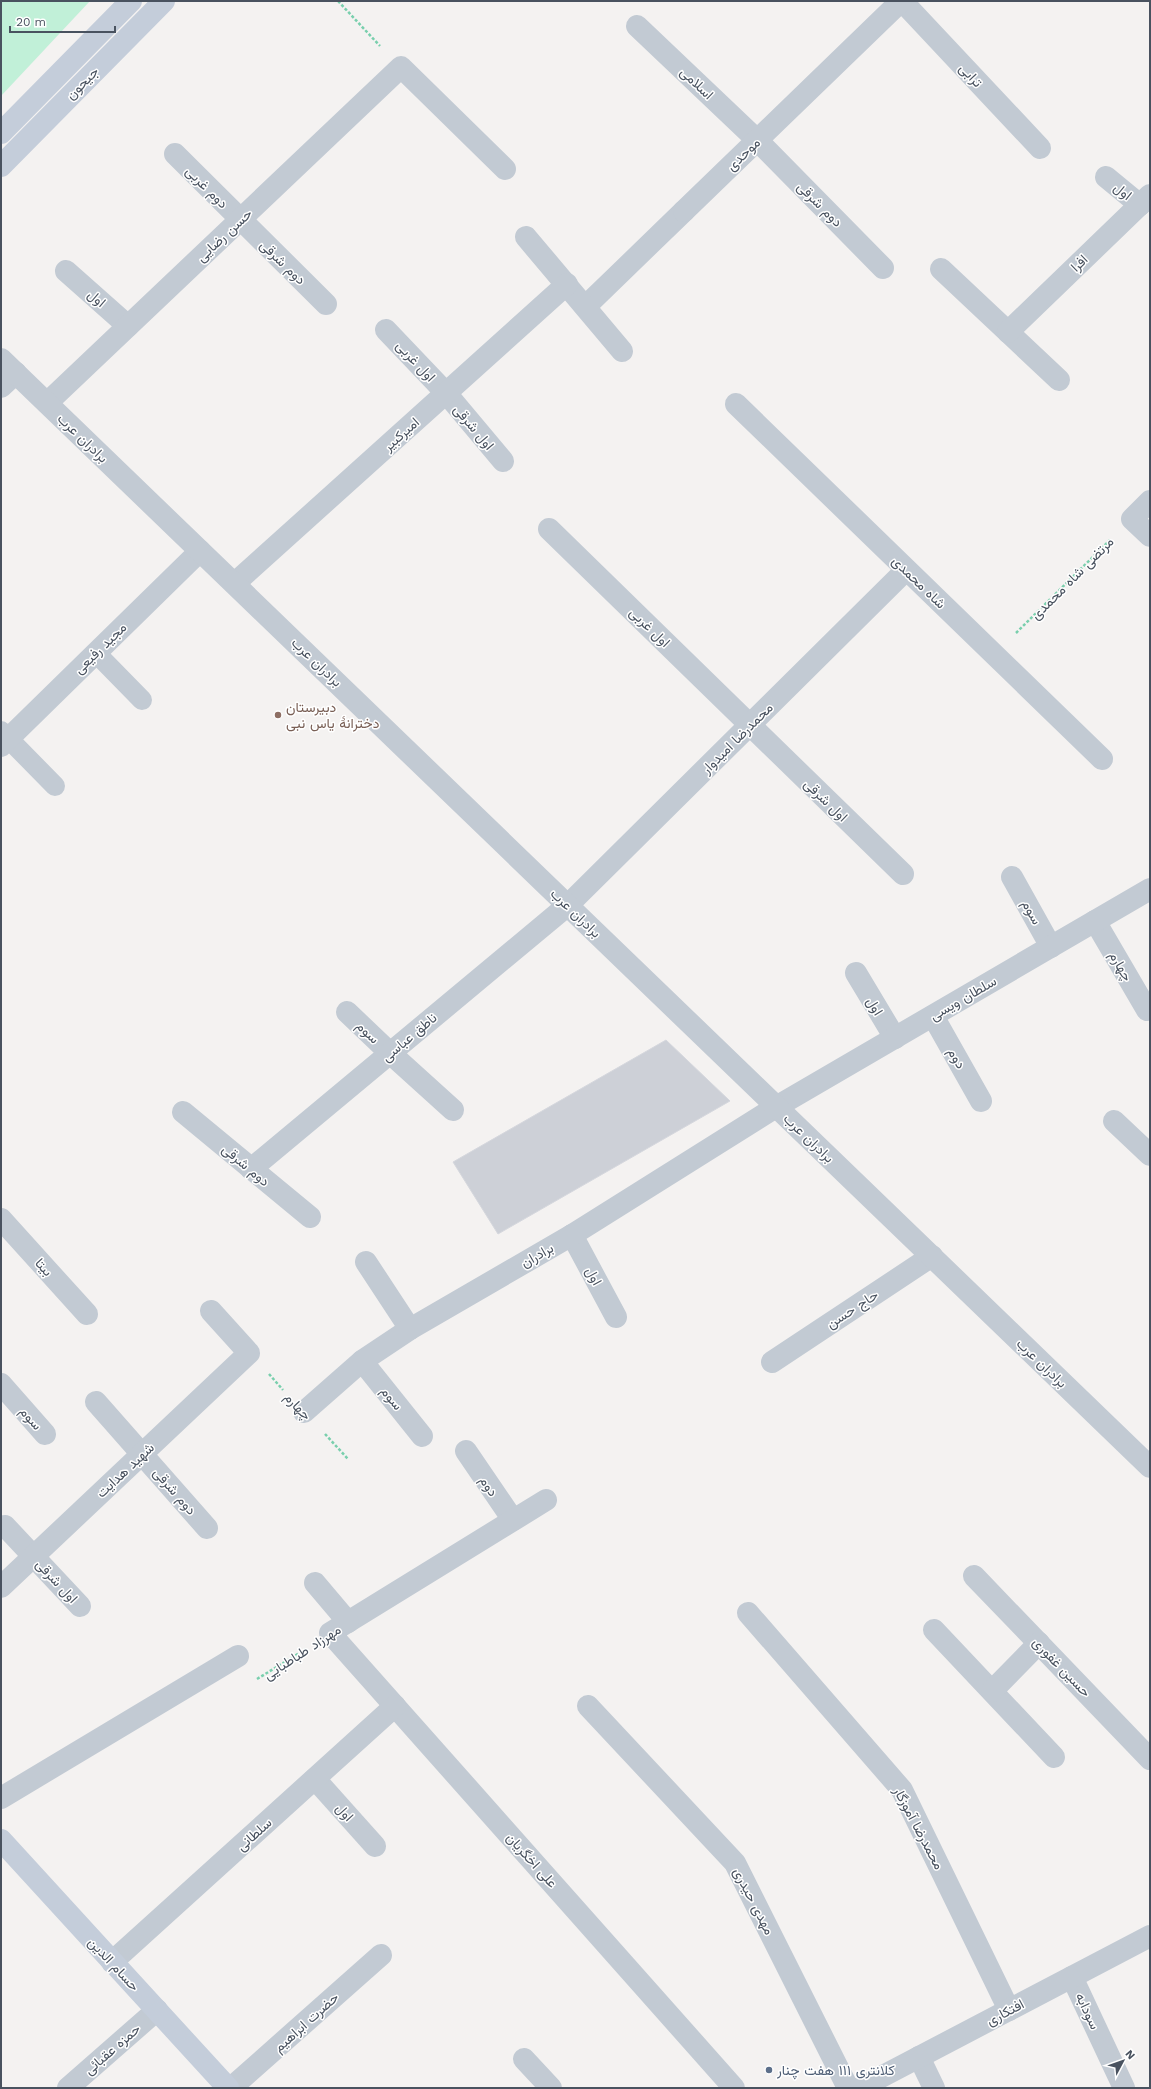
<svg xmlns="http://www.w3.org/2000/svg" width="1151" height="2089" font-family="'Work Sans',Vazirmatn,sans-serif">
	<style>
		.green { fill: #c1f0d8 }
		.building { fill: #cdd0d7; stroke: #d5d7dd }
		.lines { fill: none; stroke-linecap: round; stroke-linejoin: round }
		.path { stroke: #79cfad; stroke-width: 2.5; stroke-dasharray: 3 2; stroke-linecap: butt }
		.service { stroke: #c2cad3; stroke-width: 20 }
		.pedestrian { stroke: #c2cad3; stroke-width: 22 }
		.minor { stroke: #c2cad3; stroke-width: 22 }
		.tertiary { stroke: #c2cad3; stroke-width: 22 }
		.secondary { stroke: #c4cdda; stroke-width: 22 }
		.education-dot { fill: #8d6e63; stroke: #fff; stroke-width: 1.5 }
		.service-dot { fill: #5c6f8a; stroke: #fff; stroke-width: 1.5 }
		.labels { text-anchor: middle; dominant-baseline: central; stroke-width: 3; stroke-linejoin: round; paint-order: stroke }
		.street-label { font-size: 14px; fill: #49525f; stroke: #fff }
		.education-label { font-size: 14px; fill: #785e54; stroke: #fff; text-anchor: start }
		.service-label { font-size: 14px; fill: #4e5e75; stroke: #fff; text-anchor: start }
	</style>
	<rect width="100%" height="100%" fill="#f4f2f1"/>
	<path class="green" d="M1,1H90L1,96Z"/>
	<path class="building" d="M666,1040L730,1101L498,1234L453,1162Z"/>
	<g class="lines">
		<g class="path">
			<path d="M338,1L380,46"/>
			<path d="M1016,633L1110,540"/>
			<path d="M269,1374L283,1390"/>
			<path d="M325,1434L348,1459"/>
			<path d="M257,1679L306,1649"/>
		</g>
		<g class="service">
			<path d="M96,653L142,700"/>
			<path d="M1,731L55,786"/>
		</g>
		<path class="pedestrian" d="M586,306L684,211"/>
		<g class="minor">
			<path d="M902,1L1040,148"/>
			<path d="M637,26L757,140L883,268"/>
			<path d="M175,154L326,304"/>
			<path d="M1106,177L1140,205"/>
			<path d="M684,211L901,1"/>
			<path d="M526,237L622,351"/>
			<path d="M941,269L1059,380"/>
			<path d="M66,271L128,326"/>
			<path d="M386,330L446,393L503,461"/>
			<path d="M1008,332L1150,195"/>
			<path d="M1,387L16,373"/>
			<path d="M47,403L401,67L505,169"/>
			<path d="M736,404L1102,759"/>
			<path d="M1150,501L1132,519L1150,536"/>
			<path d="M549,529L903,874"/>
			<path d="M235,583L567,284"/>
			<path d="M1,746L200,551"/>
			<path d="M1012,877L1051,947"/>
			<path d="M1095,921L1147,1010"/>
			<path d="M856,973L895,1038"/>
			<path d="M347,1012L390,1053L453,1110"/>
			<path d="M933,1016L981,1101"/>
			<path d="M183,1112L310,1217"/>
			<path d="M1114,1121L1150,1155"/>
			<path d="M251,1169L568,905L906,570"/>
			<path d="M1,1219L87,1314"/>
			<path d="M572,1235L616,1317"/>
			<path d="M366,1262L410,1329"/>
			<path d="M362,1361L422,1436"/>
			<path d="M772,1362L932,1256"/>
			<path d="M1,1384L45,1434"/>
			<path d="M96,1402L207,1528"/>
			<path d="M304,1412L362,1361L410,1329L572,1235L776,1107L1150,889"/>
			<path d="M466,1451L513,1520"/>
			<path d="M546,1500L330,1633L734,2088"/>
			<path d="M5,1526L80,1606"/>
			<path d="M974,1576L1150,1759"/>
			<path d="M315,1583L348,1622"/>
			<path d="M1,1587L249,1353L211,1311"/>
			<path d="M748,1613L902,1790L1009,2010"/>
			<path d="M934,1630L1054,1757"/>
			<path d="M992,1691L1039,1643"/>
			<path d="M588,1706L735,1863L848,2088"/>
			<path d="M315,1779L375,1846"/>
			<path d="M1,1798L238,1656"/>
			<path d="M112,1962L395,1706"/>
			<path d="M1072,1977L1124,2088"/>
			<path d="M919,2057L934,2088"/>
			<path d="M524,2059L551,2088"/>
			<path d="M68,2088L157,2010"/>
			<path d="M231,2088L381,1955"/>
		</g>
		<g class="tertiary">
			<path d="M1,359L1150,1467"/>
			<path d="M860,2088L1150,1936"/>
		</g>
		<g class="secondary">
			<path d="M1,133L131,1"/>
			<path d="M1,166L164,1"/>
			<path d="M1,1840L228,2088"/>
		</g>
	</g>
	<circle class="education-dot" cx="278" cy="715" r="4"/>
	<circle class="service-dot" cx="769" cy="2070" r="4"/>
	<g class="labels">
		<g class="street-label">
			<text transform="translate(971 75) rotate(47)">ترابی</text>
			<text transform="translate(82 83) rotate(-45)">جیحون</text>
			<text transform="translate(697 83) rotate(44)">اسلامی</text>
			<text transform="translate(743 154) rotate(-44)">موحدی</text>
			<text transform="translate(207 187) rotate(45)">دوم غربی</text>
			<text transform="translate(1123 191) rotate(39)">اول</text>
			<text transform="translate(820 204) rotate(45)">دوم شرقی</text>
			<text transform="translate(224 235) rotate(-43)">حسن رضایی</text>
			<text transform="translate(283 262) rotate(44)">دوم شرقی</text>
			<text transform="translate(1079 263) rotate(-44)">افرا</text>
			<text transform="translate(97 298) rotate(41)">اول</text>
			<text transform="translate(416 361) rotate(47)">اول غربی</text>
			<text transform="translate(474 427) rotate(50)">اول شرقی</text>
			<text transform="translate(401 434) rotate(-42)">امیرکبیر</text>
			<text transform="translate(83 438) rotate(44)">برادران عرب</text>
			<text transform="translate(1072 578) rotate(-45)">مرتضی شاه محمدی</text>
			<text transform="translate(919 582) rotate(44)">شاه محمدی</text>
			<text transform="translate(650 627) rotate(44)">اول غربی</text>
			<text transform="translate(100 648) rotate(-44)">مجید رفیعی</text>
			<text transform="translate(317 662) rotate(44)">برادران عرب</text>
			<text transform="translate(737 738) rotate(-45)">محمدرضا امیدوار</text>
			<text transform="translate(826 800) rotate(44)">اول شرقی</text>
			<text transform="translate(1032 912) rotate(61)">سوم</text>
			<text transform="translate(576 913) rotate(44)">برادران عرب</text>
			<text transform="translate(1121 966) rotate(60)">چهارم</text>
			<text transform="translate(963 998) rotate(-30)">سلطان ویسی</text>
			<text transform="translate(875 1006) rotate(59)">اول</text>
			<text transform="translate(368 1032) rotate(44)">سوم</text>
			<text transform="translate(409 1037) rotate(-40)">ناطق عباسی</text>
			<text transform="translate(957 1058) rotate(60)">دوم</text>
			<text transform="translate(809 1138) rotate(44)">برادران عرب</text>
			<text transform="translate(246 1165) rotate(40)">دوم شرقی</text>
			<text transform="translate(537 1255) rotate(-30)">برادران</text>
			<text transform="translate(44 1267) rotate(48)">بیتا</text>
			<text transform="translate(594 1276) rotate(62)">اول</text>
			<text transform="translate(852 1309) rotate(-33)">حاج حسن</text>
			<text transform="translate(1042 1363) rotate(44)">برادران عرب</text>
			<text transform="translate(392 1398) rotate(51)">سوم</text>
			<text transform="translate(298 1406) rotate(47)">چهارم</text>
			<text transform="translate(31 1418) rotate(48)">سوم</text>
			<text transform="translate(125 1470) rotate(-43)">شهید هدایت</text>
			<text transform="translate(489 1486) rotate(56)">دوم</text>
			<text transform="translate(175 1491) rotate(49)">دوم شرقی</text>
			<text transform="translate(57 1581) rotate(47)">اول شرقی</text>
			<text transform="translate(302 1652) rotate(-33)">مهرزاد طباطبایی</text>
			<text transform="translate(1062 1667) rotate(46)">حسین غفوری</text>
			<text transform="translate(345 1812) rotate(48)">اول</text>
			<text transform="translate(919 1828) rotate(62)">محمدرضا آموزگار</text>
			<text transform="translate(254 1834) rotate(-42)">سلطانی</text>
			<text transform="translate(532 1860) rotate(48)">علی اخگریان</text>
			<text transform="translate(754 1901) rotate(63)">مهدی حیدری</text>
			<text transform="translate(114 1964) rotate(47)">حسام الدین</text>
			<text transform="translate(1088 2011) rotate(65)">سودابه</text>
			<text transform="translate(1005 2012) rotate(-28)">افتکاری</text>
			<text transform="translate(306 2022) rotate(-42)">حضرت ابراهیم</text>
			<text transform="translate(112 2049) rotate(-41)">حمزه عقبائی</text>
		</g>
		<g class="education-label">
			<text x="286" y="707">دبیرستان<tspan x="286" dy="16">دخترانهٔ یاس نبی</tspan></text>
		</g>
		<g class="service-label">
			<text x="777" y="2070">کلانتری ۱۱۱ هفت چنار</text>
		</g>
	</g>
	<rect width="1151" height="2089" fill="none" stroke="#49525f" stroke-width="4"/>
	<g transform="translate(1123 2061) rotate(49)" stroke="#ffffff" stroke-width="3" paint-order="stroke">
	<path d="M0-3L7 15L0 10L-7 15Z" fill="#49525f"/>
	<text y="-6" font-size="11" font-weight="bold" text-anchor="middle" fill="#49525f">N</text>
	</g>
	<path d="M10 26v6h105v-6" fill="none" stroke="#49525f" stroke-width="2"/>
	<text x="16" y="26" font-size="12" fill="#49525f" stroke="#ffffff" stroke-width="3" paint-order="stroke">20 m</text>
</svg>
